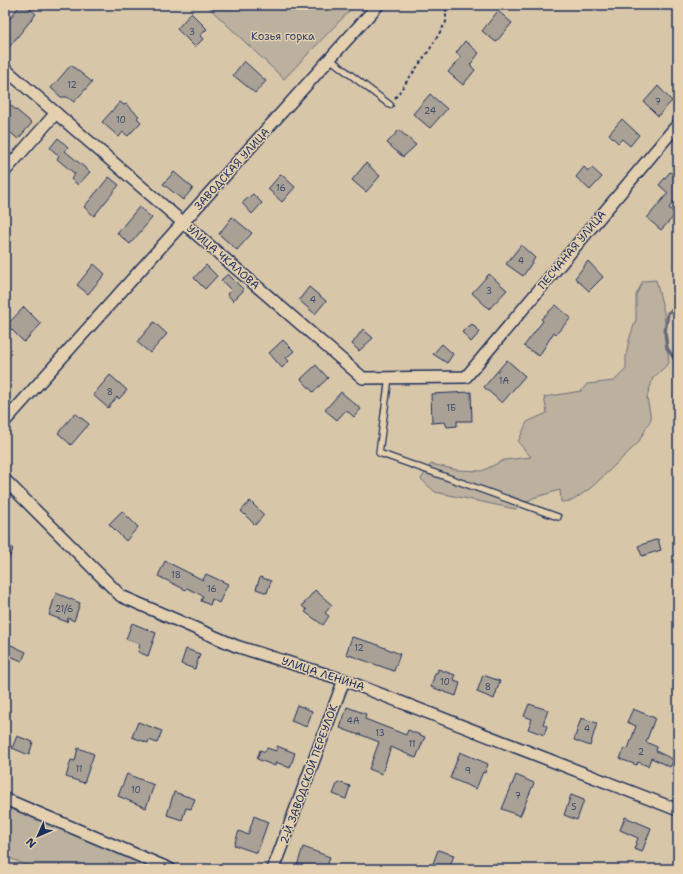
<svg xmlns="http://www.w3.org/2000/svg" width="683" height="874" font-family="'Shantell Sans',sans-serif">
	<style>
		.green { fill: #bcb09e; stroke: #6c707e }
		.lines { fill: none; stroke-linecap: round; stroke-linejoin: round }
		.stream { stroke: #666b7c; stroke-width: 3.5 }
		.building { fill: #a9a196; stroke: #1b2f5e }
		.lane-casing { stroke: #1b2f5e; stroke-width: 8 }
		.street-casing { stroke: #1b2f5e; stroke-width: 14 }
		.path { stroke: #1b2f5e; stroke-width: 2; stroke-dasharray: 3 3; stroke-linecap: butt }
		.lane { stroke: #e4d0ae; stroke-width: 5.5 }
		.street { stroke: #e4d0ae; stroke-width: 11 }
		.labels { text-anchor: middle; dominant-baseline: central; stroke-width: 3; stroke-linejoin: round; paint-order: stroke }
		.number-label { font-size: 9px; fill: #3e4c6c }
		.park-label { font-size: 11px; fill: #334268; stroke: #e4d0ae }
		.street-label { font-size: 11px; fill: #1b2f5e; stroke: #e4d0ae }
	</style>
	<rect width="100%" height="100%" fill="#d8c6a9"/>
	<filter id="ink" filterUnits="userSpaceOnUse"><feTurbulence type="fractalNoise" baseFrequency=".025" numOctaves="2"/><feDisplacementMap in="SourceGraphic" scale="8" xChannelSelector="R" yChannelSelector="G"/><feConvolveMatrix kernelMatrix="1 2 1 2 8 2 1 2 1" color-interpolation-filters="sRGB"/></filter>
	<g filter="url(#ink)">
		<g class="green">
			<path d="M206,5H355L284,79Z"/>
			<path d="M656,280L664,312L669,363L653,378L647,397L651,419L638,443L592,487L572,501L561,502L560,490L533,498L515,509L435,492L421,479L431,464L457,470L482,471L504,460L531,457L518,442L527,422L547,413L544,397L581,391L587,384L614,381L626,369V356L629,340L636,319V295L643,281Z"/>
			<path d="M5,805L164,869H36L5,856Z"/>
		</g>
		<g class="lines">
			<path class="stream" d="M678,306L668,313L665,332L667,348L678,364"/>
		</g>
		<g class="building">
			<path d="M20,5H25L36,14L5,52V25Z"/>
			<path d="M498,11L512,23L496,42L482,31Z"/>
			<path d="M191,13L207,29L200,36L203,39L195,47L177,29Z"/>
			<path d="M465,41L479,53L470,65L475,70L463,85L448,72L461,57L456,53Z"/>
			<path d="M244,61L266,81L255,93L233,75Z"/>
			<path d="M71,65L92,82L74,102L67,97H61L51,88Z"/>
			<path d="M658,86L672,101L658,116L644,102Z"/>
			<path d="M430,94L447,109L430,128L413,114Z"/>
			<path d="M120,102L124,105L126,104L139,116L137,118L141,122L128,136L123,132L119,137L102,122Z"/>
			<path d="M9,104L32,123L18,139L5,128V109Z"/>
			<path d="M622,119L639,135L630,146L622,139L618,143L609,134Z"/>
			<path d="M399,130L416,145L403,157L387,143Z"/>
			<path d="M58,138L68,147L65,151L90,172L78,185L71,179L75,174L57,159L59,156L50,148Z"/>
			<path d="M366,163L380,176L366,192L352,180Z"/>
			<path d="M584,167L588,171L592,168L602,177L590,190L576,177Z"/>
			<path d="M174,172L193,188L183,200L163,184Z"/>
			<path d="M670,172L678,178V202L675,200L669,208L676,214L661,230L647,218L668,193L659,185Z"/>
			<path d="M281,174L295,187L282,202L268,189Z"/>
			<path d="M109,177L119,185L94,216L84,207Z"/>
			<path d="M253,194L262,203L252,214L242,203Z"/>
			<path d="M139,207L152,218L130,244L117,233Z"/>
			<path d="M232,217L252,233L237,250L219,234Z"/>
			<path d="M521,245L535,258L523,276L506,264Z"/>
			<path d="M588,261L603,277L589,291L575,278Z"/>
			<path d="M94,264L105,274L88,294L77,285Z"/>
			<path d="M206,265L217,276L205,289L194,278Z"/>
			<path d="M228,274L244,290L233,301L227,294L231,290L221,280Z"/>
			<path d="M489,274L507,290L489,309L472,293Z"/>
			<path d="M309,287L326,301L315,314L299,300Z"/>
			<path d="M556,305L571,318L556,334L554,332L539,356L524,346L543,321L541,319Z"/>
			<path d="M24,307L41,324L24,342L7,325Z"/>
			<path d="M154,322L167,334L150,353L137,342Z"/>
			<path d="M472,324L480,332L471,342L462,332Z"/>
			<path d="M363,329L373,338L359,351L352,344Z"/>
			<path d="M283,340L294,351L286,358L289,361L282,368L269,353Z"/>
			<path d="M442,344L453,354L447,363L433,354Z"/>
			<path d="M507,360L525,376L502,403L484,387Z"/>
			<path d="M316,365L328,378L313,392L301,379Z"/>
			<path d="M110,375L127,390L119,399L117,397L108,408L93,395Z"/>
			<path d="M341,392L361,409L354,417L346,410L337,420L325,410Z"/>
			<path d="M471,392L472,421H457V426L447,427L445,422L432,423L431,394Z"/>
			<path d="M75,413L89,424L71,445L58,433Z"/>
			<path d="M250,501L264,515L255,525L241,511Z"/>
			<path d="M122,511L138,527L126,541L109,524Z"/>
			<path d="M658,539L661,550L642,556L638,546Z"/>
			<path d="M165,561L203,580L206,574L228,584L219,603L212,599L210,605L201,601L203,596L187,588L186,590L158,576Z"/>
			<path d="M260,577L271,581L267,593L256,589Z"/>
			<path d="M315,590L332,605L325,613L329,616L323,625L305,612L307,610L302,606Z"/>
			<path d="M56,593L80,603L74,621L68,618L67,622L49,615Z"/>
			<path d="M132,623L156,633L148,656L138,652L140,644L126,639Z"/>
			<path d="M352,637L373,643L400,654L394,671L346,654Z"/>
			<path d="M9,644L26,652L22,661L5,654Z"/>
			<path d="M186,649L200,654L195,669L181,664Z"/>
			<path d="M438,669L455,675L454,681L460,683L456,696L431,687L435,673H437Z"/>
			<path d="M483,675L500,681L494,699L477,692Z"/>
			<path d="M529,704L548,710L543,724L547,726L544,735L528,729L532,719L524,716Z"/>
			<path d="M297,705L312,711L307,727L291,721Z"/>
			<path d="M347,707L366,714L365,719L406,735L408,730L425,737L416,758L391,747L382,774L369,769L379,742L359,734V735L340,728Z"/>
			<path d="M633,709L655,718L646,742L657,747L656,751L674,760L670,767L651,758L648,766L638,762L637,765L620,759L624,748L628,749L636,726L627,722Z"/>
			<path d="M581,718L597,723L590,746L574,740Z"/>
			<path d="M138,722L162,731L157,743L149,740L148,743L132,737Z"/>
			<path d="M17,736L33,742L29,755L12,748Z"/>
			<path d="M277,746L295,753L290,768L276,762L275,766L257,759L260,750L265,752L267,748L276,751Z"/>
			<path d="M78,748L94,754L84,783L66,777L71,760L75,761Z"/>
			<path d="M460,752L488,764L485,773L483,772L476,789L450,778Z"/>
			<path d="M127,774L154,785L146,808L118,796Z"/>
			<path d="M516,775L534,783L520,816L502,809Z"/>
			<path d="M338,782L350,786L346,799L333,794Z"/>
			<path d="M174,792L195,799L191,809L186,808L182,820L167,815Z"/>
			<path d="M571,795L584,800L577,820L564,815Z"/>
			<path d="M254,816L268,822L257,853L234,845L239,831L248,835Z"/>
			<path d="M625,817L651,828L642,852L634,849L638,838L620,830Z"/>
			<path d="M303,847L330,857L326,869H305L297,866Z"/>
			<path d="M438,850L454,855L449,869H431Z"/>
		</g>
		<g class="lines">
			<defs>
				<g id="lane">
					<path d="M330,59L390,105"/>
					<path d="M389,377L379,453L558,517"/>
					<path d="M5,557L9,550"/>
				</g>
				<g id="street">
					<path d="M5,69L363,378L466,377L678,124"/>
					<path d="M5,171L56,113"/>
					<path d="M5,421L378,5"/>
					<path d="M5,480L121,596L236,646L344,680L678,810"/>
					<path d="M5,799L170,869"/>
					<path d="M273,869L344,680"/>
				</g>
			</defs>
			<use href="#lane" class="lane-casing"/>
			<use href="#street" class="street-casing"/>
			<path class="path" d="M395,98L430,49L446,22V5"/>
			<use href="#lane" class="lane"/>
			<use href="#street" class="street"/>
		</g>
	</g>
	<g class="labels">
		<g class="number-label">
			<text x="192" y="32">3</text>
			<text x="72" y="85">12</text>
			<text x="658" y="102">7</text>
			<text x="430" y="111">24</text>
			<text x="121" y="120">10</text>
			<text x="281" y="188">16</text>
			<text x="521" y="261">4</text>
			<text x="489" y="291">3</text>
			<text x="313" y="300">4</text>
			<text x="504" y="381">1А</text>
			<text x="110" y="392">8</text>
			<text x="451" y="408">1Б</text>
			<text x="176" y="575">18</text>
			<text x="212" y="589">16</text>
			<text x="64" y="609">21/6</text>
			<text x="359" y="648">12</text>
			<text x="445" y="682">10</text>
			<text x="488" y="687">8</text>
			<text x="353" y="721">4А</text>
			<text x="587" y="729">4</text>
			<text x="380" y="733">13</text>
			<text x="412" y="744">11</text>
			<text x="641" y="752">2</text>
			<text x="79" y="769">11</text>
			<text x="468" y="771">9</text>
			<text x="136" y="790">10</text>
			<text x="518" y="796">7</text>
			<text x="574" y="807">5</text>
		</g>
		<g class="park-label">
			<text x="283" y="36">Козья горка</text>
		</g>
		<g class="street-label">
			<text transform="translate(232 169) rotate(-48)">ЗАВОДСКАЯ УЛИЦА</text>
			<text transform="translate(572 250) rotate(-50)">ПЕСЧАНАЯ УЛИЦА</text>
			<text transform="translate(223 257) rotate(41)">УЛИЦА ЧКАЛОВА</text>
			<text transform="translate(323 674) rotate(18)">УЛИЦА ЛЕНИНА</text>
			<text transform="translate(309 774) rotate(-70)">2-Й ЗАВОДСКОЙ ПЕРЕУЛОК</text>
		</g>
	</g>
	<rect width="683" height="874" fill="none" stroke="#e4d0ae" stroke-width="20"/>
	<rect x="10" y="10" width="663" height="854" fill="none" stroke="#1b2f5e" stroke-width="1.5" filter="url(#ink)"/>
	<g transform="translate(38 836) rotate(225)" stroke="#e4d0ae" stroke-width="3" paint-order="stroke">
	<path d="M0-3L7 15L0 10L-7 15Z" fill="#1b2f5e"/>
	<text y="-6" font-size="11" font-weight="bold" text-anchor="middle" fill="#1b2f5e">N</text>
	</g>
</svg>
